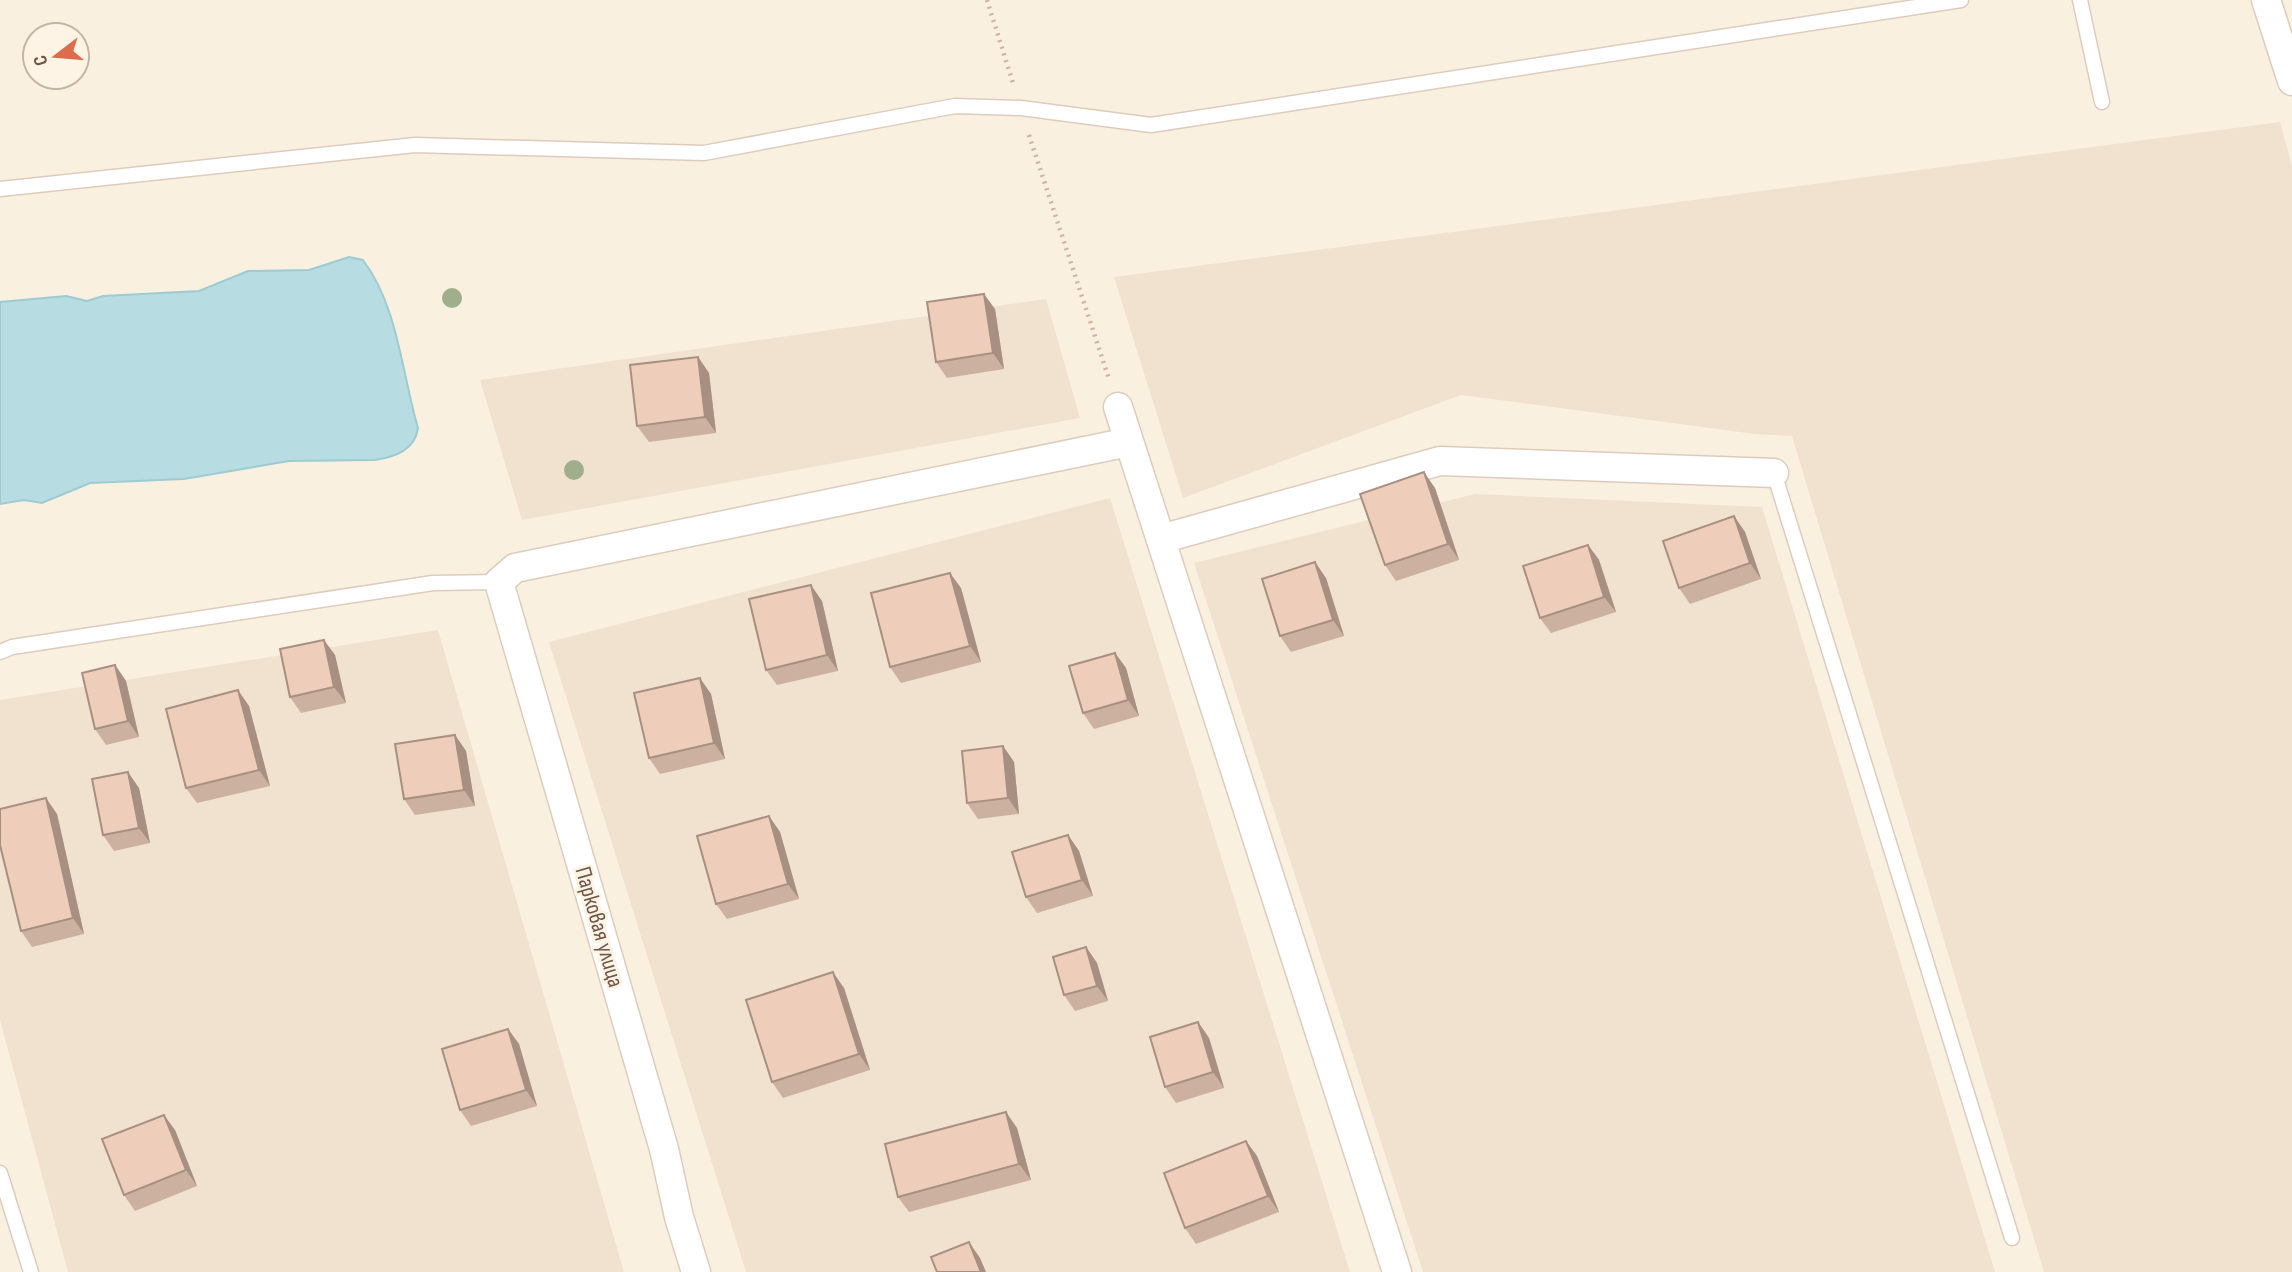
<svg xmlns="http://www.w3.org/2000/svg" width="2292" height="1272" font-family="'Sofia Sans Condensed',sans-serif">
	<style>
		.residential { fill: #f1e1cf }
		.water { fill: #b7dce2; stroke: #9ecbd3; stroke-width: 2 }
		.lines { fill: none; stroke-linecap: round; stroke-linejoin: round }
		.service-casing { stroke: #ddccbd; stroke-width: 17 }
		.minor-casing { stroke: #ddccbd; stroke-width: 31 }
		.path { stroke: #d2b19e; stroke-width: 4.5; stroke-dasharray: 2 5; stroke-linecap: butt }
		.service { stroke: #fff; stroke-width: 14 }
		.minor { stroke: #fff; stroke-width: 28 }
		.tree { fill: #9faf8b }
		.wall { fill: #cdb1a0 }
		.shaded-wall { fill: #a79082 }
		.building { fill: #eeceba; stroke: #a79082; stroke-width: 2 }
		.labels { text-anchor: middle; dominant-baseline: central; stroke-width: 6; stroke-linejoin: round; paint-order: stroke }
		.street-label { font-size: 23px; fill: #6f5649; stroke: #fef4e6 }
	</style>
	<rect width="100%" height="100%" fill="#faf0e0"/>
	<g class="residential">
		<path d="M2280,122L2292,166V1272H2044L1792,436L1755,434L1461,395L1183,498L1114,277Z"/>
		<path d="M1046,299L1080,418L522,520L480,380Z"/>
		<path d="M1475,494L1762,507L1995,1272H1423L1194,563Z"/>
		<path d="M1110,498L1350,1272H746L549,642Z"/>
		<path d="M438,630L624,1272H68L0,1020V700Z"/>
	</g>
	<path class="water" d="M349,257L363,260C398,306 402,374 418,428C415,450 395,457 375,460L289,461L184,479L90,483L42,503L24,500L0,504V302L66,296L87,301L103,296L199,291L248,271L309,270Z"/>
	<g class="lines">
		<defs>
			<g id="service">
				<path d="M2080,0L2102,102"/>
				<path d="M0,189L415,145L704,153L955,106L1021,108L1151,125L1961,0"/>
				<path d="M1774,473L2012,1238"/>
				<path d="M0,652L12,647L433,583L499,582"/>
				<path d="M0,1173L31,1272"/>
			</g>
			<g id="minor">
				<path d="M2266,0L2292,81"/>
				<path d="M1118,407L1397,1272"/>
				<path d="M1161,539L1440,461L1774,473"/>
				<path d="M696,1272L679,1217L664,1149L499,582L515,568L1129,442"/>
			</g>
		</defs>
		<use href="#service" class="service-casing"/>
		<use href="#minor" class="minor-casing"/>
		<g class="path">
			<path d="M987,0L1013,83"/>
			<path d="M1029,135L1109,379"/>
		</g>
		<use href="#service" class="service"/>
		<use href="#minor" class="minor"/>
	</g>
	<g class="tree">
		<circle cx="452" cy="298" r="10"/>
		<circle cx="574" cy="470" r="10"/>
	</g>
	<g class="wall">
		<path d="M995,309L1004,369L947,378L936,362Z"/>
		<path d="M698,357L709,373L716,433L649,442L637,426Z"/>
		<path d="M1435,488L1459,560L1396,581L1385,565Z"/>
		<path d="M1734,516L1745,532L1761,579L1690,604L1679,588Z"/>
		<path d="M1588,545L1599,560L1616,612L1551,633L1540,618Z"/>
		<path d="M1326,578L1344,636L1291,652L1280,636Z"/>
		<path d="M961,588L981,662L901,683L890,667Z"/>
		<path d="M822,601L838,671L777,685L766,670Z"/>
		<path d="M1115,653L1126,668L1139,716L1094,729L1083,713Z"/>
		<path d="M335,655L346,703L301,713L290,697Z"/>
		<path d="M115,665L126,681L139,737L106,745L95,729Z"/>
		<path d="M711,694L725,759L660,774L649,758Z"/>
		<path d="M249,706L270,786L197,803L186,788Z"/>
		<path d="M455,735L466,751L475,806L415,815L404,799Z"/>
		<path d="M1003,746L1014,762L1019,814L978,819L967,803Z"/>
		<path d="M139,788L150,843L114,851L103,835Z"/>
		<path d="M57,814L84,934L32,947L21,931Z"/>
		<path d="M769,816L780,832L799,899L727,919L716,904Z"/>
		<path d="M1068,835L1079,851L1093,896L1037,913L1026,897Z"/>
		<path d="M1086,947L1097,963L1108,1001L1075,1011L1064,995Z"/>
		<path d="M844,988L870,1070L783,1098L772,1082Z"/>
		<path d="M1198,1022L1209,1038L1224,1088L1176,1103L1165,1087Z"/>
		<path d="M508,1029L519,1044L537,1106L471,1126L460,1110Z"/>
		<path d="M1017,1128L1031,1180L909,1212L898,1197Z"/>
		<path d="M175,1130L197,1186L135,1211L124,1195Z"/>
		<path d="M1246,1141L1257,1156L1279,1212L1196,1244L1185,1228Z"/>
	</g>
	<g class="shaded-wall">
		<path d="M984,294L995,309L1004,369L993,353Z"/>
		<path d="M698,357L709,373L716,433L705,417Z"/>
		<path d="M1424,472L1435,488L1459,560L1448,544Z"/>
		<path d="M1734,516L1745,532L1761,579L1750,563Z"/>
		<path d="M1588,545L1599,560L1616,612L1604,597Z"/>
		<path d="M1315,562L1326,578L1344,636L1333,620Z"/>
		<path d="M950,573L961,588L981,662L970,646Z"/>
		<path d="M811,585L822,601L838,671L827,655Z"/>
		<path d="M324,640L335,655L346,703L334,687Z"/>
		<path d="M1115,653L1126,668L1139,716L1128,700Z"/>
		<path d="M115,665L126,681L139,737L128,721Z"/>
		<path d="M700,678L711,694L725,759L714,743Z"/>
		<path d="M238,690L249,706L270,786L259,770Z"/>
		<path d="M455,735L466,751L475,806L464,790Z"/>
		<path d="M1003,746L1014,762L1019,814L1008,798Z"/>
		<path d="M128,772L139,788L150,843L139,828Z"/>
		<path d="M46,798L57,814L84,934L73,918Z"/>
		<path d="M769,816L780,832L799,899L788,884Z"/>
		<path d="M1068,835L1079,851L1093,896L1082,880Z"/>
		<path d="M1086,947L1097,963L1108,1001L1097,986Z"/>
		<path d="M833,972L844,988L870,1070L859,1054Z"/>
		<path d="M1198,1022L1209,1038L1224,1088L1213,1072Z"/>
		<path d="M508,1029L519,1044L537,1106L526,1090Z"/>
		<path d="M1006,1112L1017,1128L1031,1180L1019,1164Z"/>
		<path d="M164,1115L175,1130L197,1186L186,1170Z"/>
		<path d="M1246,1141L1257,1156L1279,1212L1268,1196Z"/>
		<path d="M969,1242L980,1258L986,1272H981Z"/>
	</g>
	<g class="building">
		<path d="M984,294L993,353L936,362L927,302Z"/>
		<path d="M698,357L705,417L637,426L630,365Z"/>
		<path d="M1424,472L1448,544L1385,565L1360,494Z"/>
		<path d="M1734,516L1750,563L1679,588L1663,541Z"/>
		<path d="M1588,545L1604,597L1540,618L1523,566Z"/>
		<path d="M1315,562L1333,620L1280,636L1262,579Z"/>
		<path d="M950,573L970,646L890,667L871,593Z"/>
		<path d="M811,585L827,655L766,670L749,599Z"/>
		<path d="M324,640L334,687L290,697L280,649Z"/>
		<path d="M1115,653L1128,700L1083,713L1069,666Z"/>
		<path d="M115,665L128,721L95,729L82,673Z"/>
		<path d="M700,678L714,743L649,758L634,693Z"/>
		<path d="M238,690L259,770L186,788L166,709Z"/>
		<path d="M455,735L464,790L404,799L395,744Z"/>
		<path d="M1003,746L1008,798L967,803L962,751Z"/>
		<path d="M128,772L139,828L103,835L92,779Z"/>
		<path d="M46,798L73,918L21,931L0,845V809Z"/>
		<path d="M769,816L788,884L716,904L697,836Z"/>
		<path d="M1068,835L1082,880L1026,897L1012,852Z"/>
		<path d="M1086,947L1097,986L1064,995L1053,957Z"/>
		<path d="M833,972L859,1054L772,1082L746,1000Z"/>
		<path d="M1198,1022L1213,1072L1165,1087L1150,1037Z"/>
		<path d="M508,1029L526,1090L460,1110L442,1049Z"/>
		<path d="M1006,1112L1019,1164L898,1197L885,1144Z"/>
		<path d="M164,1115L186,1170L124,1195L102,1139Z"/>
		<path d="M1246,1141L1268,1196L1185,1228L1164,1173Z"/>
		<path d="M969,1242L981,1272H937L931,1257Z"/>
	</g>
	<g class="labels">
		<g class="street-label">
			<text transform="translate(599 927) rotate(74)">Парковая улица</text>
		</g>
	</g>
	<g transform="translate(56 56) rotate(254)"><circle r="33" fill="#fef4e6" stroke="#c5b5a7" stroke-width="2"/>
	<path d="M0-5L12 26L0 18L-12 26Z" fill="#dd6b4c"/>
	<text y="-10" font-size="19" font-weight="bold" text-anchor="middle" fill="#6f5649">С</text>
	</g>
</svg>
